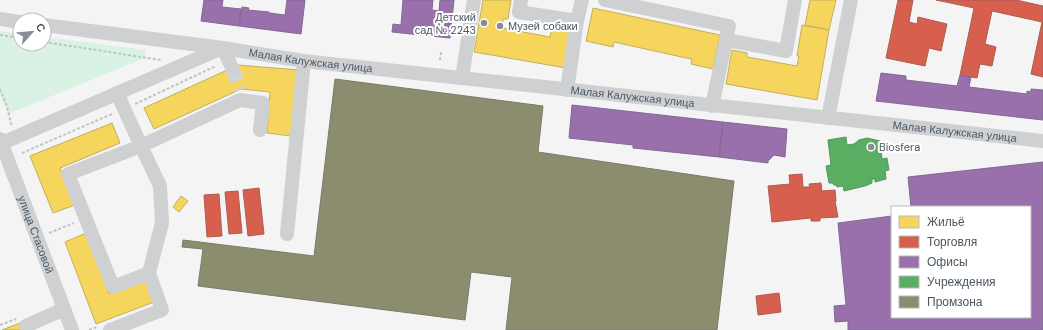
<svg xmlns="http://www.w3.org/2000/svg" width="1043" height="330" font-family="'DM Sans',sans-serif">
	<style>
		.green { fill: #d9f2e3 }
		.homes { fill: #f6d55c; stroke: #c2af5e }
		.shops { fill: #d6604d; stroke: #ac5d53 }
		.offices { fill: #9970ab; stroke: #816895 }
		.public { fill: #5aae61; stroke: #559461 }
		.industry { fill: #8c8c6e; stroke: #787c6a }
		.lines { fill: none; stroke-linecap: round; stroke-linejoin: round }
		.minor-tunnel { stroke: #d2d4d7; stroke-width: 14; stroke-dasharray: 14 7; stroke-linecap: butt }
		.path { stroke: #bcc7c4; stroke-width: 2; stroke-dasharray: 3 2; stroke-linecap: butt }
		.minor { stroke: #ced0d2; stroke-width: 14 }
		.poi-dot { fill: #868d94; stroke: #fff; stroke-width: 1.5 }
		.labels { text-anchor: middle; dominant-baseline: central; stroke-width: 4; stroke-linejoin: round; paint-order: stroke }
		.poi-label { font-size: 11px; fill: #4a5661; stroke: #fff; text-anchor: start }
		.street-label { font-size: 11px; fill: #4a5661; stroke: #fff }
	</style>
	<rect width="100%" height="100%" fill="#f4f4f4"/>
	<path class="green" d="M0,31L20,34V44H44V37L146,50L145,58L8,114L0,95Z"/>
	<g class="homes">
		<path d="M483,0H511L508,19H503L502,28L550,37L552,27L573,30L566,68L474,52Z"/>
		<path d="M810,0H836L829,30L805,25Z"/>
		<path d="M593,8L720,35L713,69L691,64L692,59L686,58L614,42L613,47L586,41Z"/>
		<path d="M802,25L829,30L817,100L726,84L732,50L747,53V57L797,66L799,56H797Z"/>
		<path d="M238,65L299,70L291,136L267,133L270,92L241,89L154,129L144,108Z"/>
		<path d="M112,123L120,143L60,168L75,205L53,213L30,156Z"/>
		<path d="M181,196L188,201L179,212L173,207Z"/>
		<path d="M86,233L109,294L145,280L154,302L96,324L65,242Z"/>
		<path d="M20,323L23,330H2Z"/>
	</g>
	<g class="shops">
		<path d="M898,0H913L909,22L917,24L918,17L947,24L941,51L929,48L925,66L886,58Z"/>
		<path d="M936,0H1016L1043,6V77L1031,74L1042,22L992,11L985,44L996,47L992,66L980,64L977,78L960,75L974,8Z"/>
		<path d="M802,174L803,187H810L809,184L821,183L822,191L835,190L836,201H835L838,217L820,218V221H811V218L772,222L768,186L790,184L789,175Z"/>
		<path d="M259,188L264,234L248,236L243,190Z"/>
		<path d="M238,191L242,233L229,234L225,192Z"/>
		<path d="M219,194L222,236L207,237L204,195Z"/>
		<path d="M779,293L781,312L758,315L756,296Z"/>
	</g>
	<g class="offices">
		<path d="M204,0H223L222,7L241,9L239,26L201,21Z"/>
		<path d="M287,0H305L301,34L239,26L242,7L249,8L248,10L269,12V13L285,15Z"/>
		<path d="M403,0H433L432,10L439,11L440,0H454L450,38L392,32L393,24L401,25Z"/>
		<path d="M881,73L906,76V80L957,86L960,75L971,77L969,87L1027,94V91L1031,92V89L1043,90V120L876,101Z"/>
		<path d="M572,105L723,122L719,157L633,148V145L569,138Z"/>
		<path d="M723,122L787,129L785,157L774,155L768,161V163L719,157Z"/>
		<path d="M1043,162V330H848V321L835,322L834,306L846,305L838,223L892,216V317H1030V207H911L908,177Z"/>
	</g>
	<path class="public" d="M846,137L847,145L854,144L859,140L867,138L880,141L882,159L887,158L889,170L885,171L886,179L875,182V179H872V183L865,186L844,191L843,186L837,187L836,185H834L833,183H829L826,166L831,165L828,140Z"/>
	<path class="industry" d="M335,79L543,106L538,152L734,181L717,330H506L512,277L471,272L465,320L198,286L203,249L182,247L183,240L314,256Z"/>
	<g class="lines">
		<path class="minor-tunnel" d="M232,68L241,89"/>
		<g class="path">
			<path d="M0,35L20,38"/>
			<path d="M44,42L161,60"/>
			<path d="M440,60L441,52"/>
			<path d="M0,89L7,106L11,124H12"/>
			<path d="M135,104L216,66"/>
			<path d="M22,153L112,114"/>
			<path d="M49,233L74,223"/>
			<path d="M0,325L16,319"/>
			<path d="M89,330L97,327"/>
		</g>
		<g class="minor">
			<path d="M521,0L519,12L577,21L567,90"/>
			<path d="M605,0L729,26L726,40"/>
			<path d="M0,19L20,22"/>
			<path d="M577,21L582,0"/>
			<path id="s1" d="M44,25L223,48L304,61L1043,141"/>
			<path d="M223,48L232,68"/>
			<path d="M462,78L474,0"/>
			<path d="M117,93L141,146L68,174L113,287L149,273"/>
			<path d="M712,106L726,40L786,51L795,0"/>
			<path d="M828,118L851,0"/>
			<path id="s2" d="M0,139L72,330"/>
			<path d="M0,144L222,48"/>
			<path d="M287,234L304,61"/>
			<path d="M26,326L64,309"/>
			<path d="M110,330L162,310L149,273L162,223L160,186L141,146L240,100L263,103L260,130"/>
		</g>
	</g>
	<g class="poi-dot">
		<circle cx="484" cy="23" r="4"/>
		<circle cx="500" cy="26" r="4"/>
		<circle cx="871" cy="147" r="4"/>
	</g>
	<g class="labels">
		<g class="poi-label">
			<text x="476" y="17" text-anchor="end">Детский<tspan x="476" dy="13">сад № 2243</tspan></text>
			<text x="508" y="26">Музей собаки</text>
			<text x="879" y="147">Biosfera</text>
		</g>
		<g class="street-label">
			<text stroke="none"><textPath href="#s1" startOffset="269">Малая Калужская улица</textPath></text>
			<text stroke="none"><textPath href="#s1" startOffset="593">Малая Калужская улица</textPath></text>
			<text stroke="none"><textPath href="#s1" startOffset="917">Малая Калужская улица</textPath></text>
			<text stroke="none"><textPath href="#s2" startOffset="102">улица Стасовой</textPath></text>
		</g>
	</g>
	<rect x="891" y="206" width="140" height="112" fill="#ffffff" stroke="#b7bbc0"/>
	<rect x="899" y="216" width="20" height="12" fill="#f6d55c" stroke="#b7bbc0"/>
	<text x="927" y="226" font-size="12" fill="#4a5661">Жильё</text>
	<rect x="899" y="236" width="20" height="12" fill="#d6604d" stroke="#b7bbc0"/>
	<text x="927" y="246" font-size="12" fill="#4a5661">Торговля</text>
	<rect x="899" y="256" width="20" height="12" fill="#9970ab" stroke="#b7bbc0"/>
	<text x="927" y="266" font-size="12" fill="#4a5661">Офисы</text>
	<rect x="899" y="276" width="20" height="12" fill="#5aae61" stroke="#b7bbc0"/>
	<text x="927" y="286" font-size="12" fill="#4a5661">Учреждения</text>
	<rect x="899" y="296" width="20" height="12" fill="#8c8c6e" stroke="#b7bbc0"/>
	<text x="927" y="306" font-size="12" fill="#4a5661">Промзона</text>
	<g transform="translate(32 32) rotate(63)"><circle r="19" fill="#ffffff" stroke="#b7bbc0"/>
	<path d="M0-3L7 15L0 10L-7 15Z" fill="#868d94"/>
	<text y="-6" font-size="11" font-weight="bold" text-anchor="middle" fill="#4a5661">С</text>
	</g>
</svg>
